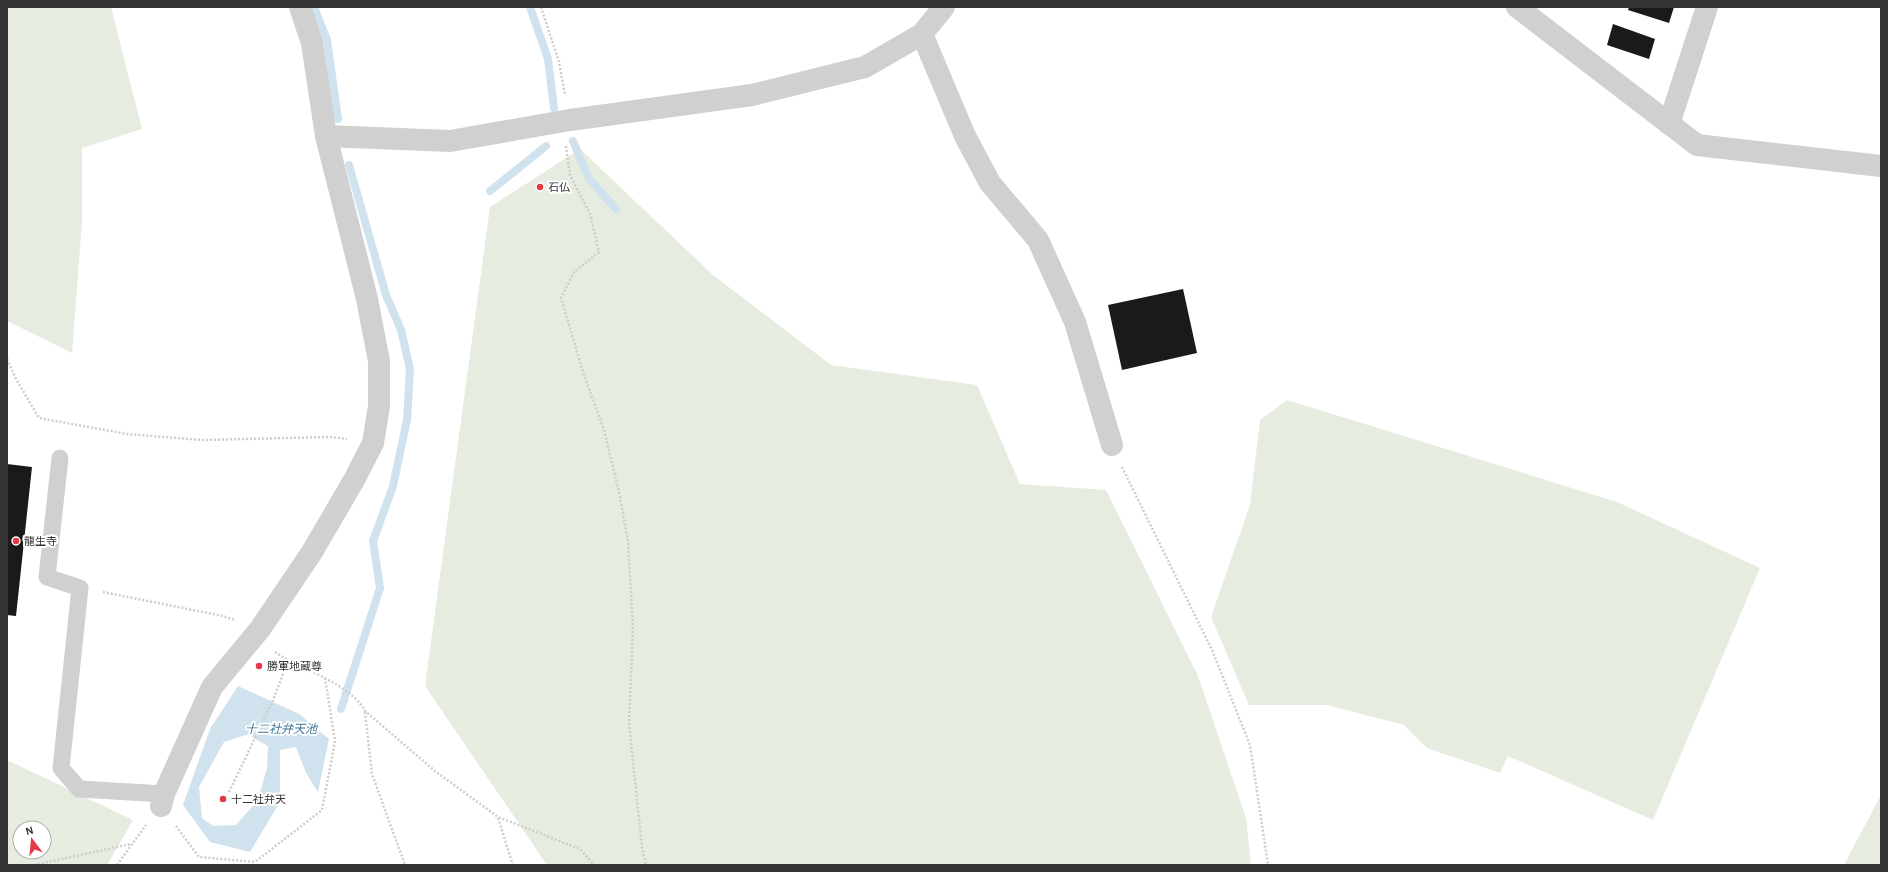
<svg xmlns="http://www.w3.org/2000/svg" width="1888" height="872" font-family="'Alegreya Sans','Noto Sans JP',sans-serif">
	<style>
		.green { fill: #e6ecdf; fill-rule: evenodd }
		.water { fill: #cfe2ee; fill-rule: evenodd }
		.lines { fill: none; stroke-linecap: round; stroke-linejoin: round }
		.stream { stroke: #cfe2ee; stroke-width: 8 }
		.building { fill: #1a1a1a }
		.path { stroke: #cdcdcd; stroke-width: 2.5; stroke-dasharray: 2 2; stroke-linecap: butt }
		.lane { stroke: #d0d0d0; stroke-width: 17 }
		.street { stroke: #d0d0d0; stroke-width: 22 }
		.poi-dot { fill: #e63946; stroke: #fff; stroke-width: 1.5 }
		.labels { text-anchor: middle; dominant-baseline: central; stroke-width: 4; stroke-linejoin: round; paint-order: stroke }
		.poi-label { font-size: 11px; fill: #333; stroke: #fff; text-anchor: start }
		.water-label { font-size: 12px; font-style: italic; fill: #3f7597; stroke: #fff }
	</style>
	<rect width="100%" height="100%" fill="#fff"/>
	<g class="green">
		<path d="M7,7H111L142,129L82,148V222L72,353L7,321Z"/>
		<path d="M580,149L713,275L831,365L977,385L1020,484L1106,490L1198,676L1246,818L1251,865H547L425,686L490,207Z"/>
		<path d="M1287,400L1617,502L1760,568L1653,820L1508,756L1500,773L1427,748L1404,725L1327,705H1249L1211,617L1250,505L1260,420Z"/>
		<path d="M7,760L133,820L107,865H7ZM20,828H44V852H20Z"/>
		<path d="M1881,795V865H1844Z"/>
	</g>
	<path class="water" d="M238,686L299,714L329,739L318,792L306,773L296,747L280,750V802L250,852L210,842L183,805L210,729ZM249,734L255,739L268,746L267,768L258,800L236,825L213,826L202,818L199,787L224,742Z"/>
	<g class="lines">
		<g class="stream">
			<path d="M314,7L327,40L338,119"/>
			<path d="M530,7L548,59L554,108"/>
			<path d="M573,141L589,179L616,209"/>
			<path d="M490,191L546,146"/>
			<path d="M341,709L380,588L373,541L393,486L407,420L410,369L401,330L386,295L349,165"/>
		</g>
	</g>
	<g class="building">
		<path d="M1629,7H1674L1669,23L1628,10Z"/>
		<path d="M1613,24L1655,39L1649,59L1607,45Z"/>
		<path d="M1183,289L1197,353L1122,370L1108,305Z"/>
		<path d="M7,464L32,467L16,616L7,615Z"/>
	</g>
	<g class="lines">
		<g class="path">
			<path d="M541,7L559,62L565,95"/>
			<path d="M566,146L570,175L590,214L599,252L574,272L561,298L583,372L604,430L619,492L628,541L633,628L629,723L642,848L646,865"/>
			<path d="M7,359L16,379L39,418L127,434L202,440L331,437L347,439"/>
			<path d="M1122,467L1212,650L1250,745L1268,865"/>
			<path d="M103,592L223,616L235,620"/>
			<path d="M275,652C301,670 350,683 365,711L435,771L498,817L580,849L594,865"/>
			<path d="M365,712L372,774L405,865"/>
			<path d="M229,792L272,703L288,661"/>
			<path d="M498,818L513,865"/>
			<path d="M176,826L199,857L255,862L322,810L335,741L325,678"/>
			<path d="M34,865L131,844"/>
			<path d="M117,865L146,825"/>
		</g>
		<path class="lane" d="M60,458L47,577L80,588L61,768L79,789L164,794"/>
		<g class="street">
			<path d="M1517,7L1697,145L1881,166"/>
			<path d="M922,34L965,136L990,183L1038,240L1075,322L1112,445"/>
			<path d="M1669,124L1707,7"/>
			<path d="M326,136L450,141L570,120L752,95L865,67L922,34L944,7"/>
			<path d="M161,806L164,794L212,687L260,629L312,552L354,480L373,443L379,406V361L367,299L326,136L312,43L300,7"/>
		</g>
	</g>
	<g class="poi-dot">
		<circle cx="540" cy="187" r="4"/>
		<circle cx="16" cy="541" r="4"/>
		<circle cx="259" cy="666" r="4"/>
		<circle cx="223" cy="799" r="4"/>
	</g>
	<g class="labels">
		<g class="poi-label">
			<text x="548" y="187">石仏</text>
			<text x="24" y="541">龍生寺</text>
			<text x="267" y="666">勝軍地蔵尊</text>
			<text x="231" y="799">十二社弁天</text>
		</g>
		<g class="water-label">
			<text x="281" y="729">十二社弁天池</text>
		</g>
	</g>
	<rect width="1888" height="872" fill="none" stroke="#333333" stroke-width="16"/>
	<g transform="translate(32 840) rotate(344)"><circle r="19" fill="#ffffff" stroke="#adadad"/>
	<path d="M0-3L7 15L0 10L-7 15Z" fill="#e63946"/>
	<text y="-6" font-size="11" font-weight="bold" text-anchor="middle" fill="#333333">N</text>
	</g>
</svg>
